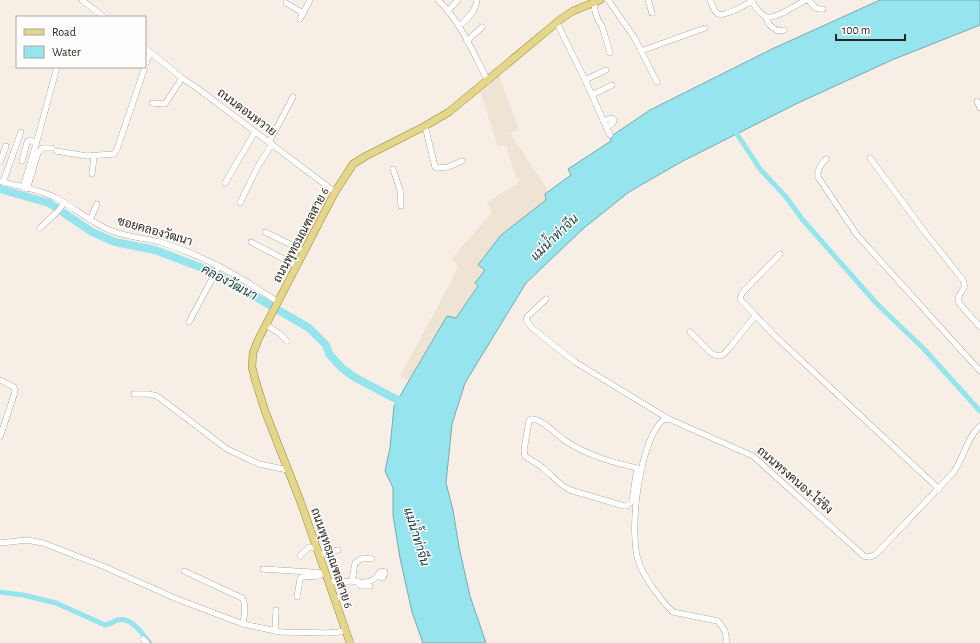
<svg xmlns="http://www.w3.org/2000/svg" width="980" height="643" font-family="'Alegreya Sans',Sarabun,sans-serif">
	<style>
		.built { fill: #efe3d3 }
		.water { fill: #96e4ee; stroke: #75abb1 }
		.lines { fill: none; stroke-linecap: round; stroke-linejoin: round }
		.canal { stroke: #96e4ee; stroke-width: 5 }
		.river { stroke: #96e4ee; stroke-width: 8 }
		.minor-casing { stroke: #878077; stroke-width: 6 }
		.major-casing { stroke: #968834; stroke-width: 8 }
		.minor { stroke: #fff; stroke-width: 5.5 }
		.major { stroke: #e4d78b; stroke-width: 7 }
		.labels { text-anchor: middle; dominant-baseline: central; stroke-width: 3; stroke-linejoin: round; paint-order: stroke }
		.street-label { font-size: 12px; fill: #282622; stroke: #fffdfb }
		.water-label { font-size: 13px; font-style: italic; fill: #1c4145; stroke: #fffdfb }
	</style>
	<rect width="100%" height="100%" fill="#f7efe5"/>
	<path class="built" d="M499,75L519,130L510,133L549,192L545,194L546,200L501,235L478,264L485,270L475,283L478,285L456,318L447,316L409,381L400,376L453,278L458,266L451,259L492,213L487,202L519,182L515,175L506,145L498,147L480,91Z"/>
	<path class="water" d="M880,0H980V25L892,60L798,103L681,162L629,192L584,228L526,283L465,383L452,424L446,483L453,510L459,547L470,596L486,643H423L412,612L400,558L393,515V488L385,471L390,448L394,406L447,316L456,318L478,286L475,283L485,270L478,265L501,235L546,200L545,194L571,175L568,169L611,141L610,137L650,110L772,49Z"/>
	<g class="lines">
		<g class="canal">
			<path d="M733,128L760,169L786,197L802,219L877,304L924,349L980,411"/>
			<path d="M0,592L23,595L56,603L105,625C110,624 113,622 117,620C132,616 142,634 150,643"/>
		</g>
		<path class="river" d="M0,189L49,203L92,232L115,242L155,250L213,272L309,328L326,345L329,354L342,368L354,377L407,405"/>
		<defs>
			<g id="minor">
				<path d="M82,0L104,17"/>
				<path d="M438,0C461,22 473,53 488,81"/>
				<path d="M608,0L634,37L657,82"/>
				<path d="M648,0L652,13"/>
				<path d="M710,0C712,4 714,12 718,14C725,17 745,5 752,1"/>
				<path d="M751,0C754,5 760,14 766,17C774,20 796,5 804,1L808,0C815,5 813,10 823,9"/>
				<path d="M594,2L595,11L598,20L602,26L610,53"/>
				<path d="M286,3L303,13"/>
				<path d="M448,11L458,0"/>
				<path d="M766,17C767,24 772,27 778,31L784,30"/>
				<path d="M300,19L310,0"/>
				<path d="M557,23L585,80L610,135"/>
				<path d="M459,26C467,19 476,11 477,0"/>
				<path d="M467,41L482,27"/>
				<path d="M145,48L182,78L197,88L335,192"/>
				<path d="M641,51L705,28"/>
				<path d="M145,66L150,52"/>
				<path d="M585,80L606,70"/>
				<path d="M592,95L612,85"/>
				<path d="M977,101L980,108"/>
				<path d="M152,103L165,104L182,78"/>
				<path d="M603,121L612,118L614,120L613,123L606,127"/>
				<path d="M425,126L435,167L437,168L448,167L462,161"/>
				<path d="M269,142L293,97"/>
				<path d="M56,151L87,156L114,154L117,149L145,67"/>
				<path d="M870,158L924,231L963,280C967,289 961,290 958,298L959,303L980,327"/>
				<path d="M826,159C821,165 817,169 818,177L857,235L980,371"/>
				<path d="M22,161L27,142L31,140L36,144"/>
				<path d="M0,162L6,146"/>
				<path d="M393,169L400,190L401,206"/>
				<path d="M92,174L94,156"/>
				<path d="M0,181C19,187 40,189 58,199C76,209 93,224 112,231C128,237 144,238 160,242C205,256 239,276 278,302"/>
				<path d="M3,182L21,132"/>
				<path d="M225,183L255,132"/>
				<path d="M23,187L36,144L57,67"/>
				<path d="M27,189L38,153L42,148H52"/>
				<path d="M240,203L257,168L272,144"/>
				<path d="M90,220L97,204"/>
				<path d="M40,228L59,210L64,203"/>
				<path d="M265,232L304,251"/>
				<path d="M251,242L297,266"/>
				<path d="M780,254L742,293L740,299L774,335L939,489"/>
				<path d="M546,299L527,317L526,320L532,328L575,362L667,418"/>
				<path d="M189,322L219,266"/>
				<path d="M266,325L280,334L287,341"/>
				<path d="M690,332L710,352L715,355L720,356L724,354L731,346L755,316"/>
				<path d="M0,380L14,387L15,392L0,437"/>
				<path d="M134,394H148L157,396L227,449L259,464L288,470"/>
				<path d="M637,468L632,501L627,506H624L570,490C558,484 554,477 544,469C539,464 532,461 525,456L524,450L529,421L531,419C541,418 556,434 564,440C588,456 614,463 642,469"/>
				<path d="M0,543L27,540L43,543L105,567L177,599L243,624L281,632L327,633L339,632L346,630"/>
				<path d="M319,555L338,550"/>
				<path d="M300,556L309,547L317,548"/>
				<path d="M263,569L325,573"/>
				<path d="M184,571L242,598C247,605 244,616 243,624"/>
				<path d="M352,581C362,583 375,583 379,573L382,571L385,572L383,578L378,576"/>
				<path d="M356,581L361,586H370"/>
				<path d="M329,582L352,581L355,563L363,558L372,559"/>
				<path d="M297,597L300,579L302,577L320,576"/>
				<path d="M335,599L345,594"/>
				<path d="M275,631L276,610"/>
				<path d="M143,639L147,643"/>
				<path d="M727,643L725,631L718,621L673,612C662,602 644,577 639,563C628,533 639,441 663,420L669,419L753,456L864,556L870,557L876,554L953,473C964,458 966,439 980,426"/>
			</g>
			<path id="major" d="M350,643L301,503L265,411L255,379L252,367L253,353L258,340L335,192L353,164L366,156L425,126L449,112L561,19L573,11L600,0"/>
		</defs>
		<use href="#minor" class="minor-casing"/>
		<use href="#major" class="major-casing"/>
		<use href="#minor" class="minor"/>
		<use href="#major" class="major"/>
	</g>
	<g class="labels">
		<g class="street-label">
			<text transform="translate(247 112) rotate(37)">ถนนดอนหวาย</text>
			<text transform="translate(155 231) rotate(16)">ซอยคลองวัฒนา</text>
			<text transform="translate(301 235) rotate(-62)">ถนนพุทธมณฑลสาย 6</text>
			<text transform="translate(795 480) rotate(41)">ถนนทรงคนอง-ไร่ขิง</text>
			<text transform="translate(332 558) rotate(71)">ถนนพุทธมณฑลสาย 6</text>
		</g>
		<g class="water-label">
			<text transform="translate(555 238) rotate(-44)">แม่น้ำท่าจีน</text>
			<text transform="translate(229 283) rotate(28)">คลองวัฒนา</text>
			<text transform="translate(416 537) rotate(73)">แม่น้ำท่าจีน</text>
		</g>
	</g>
	<rect x="16" y="16" width="130" height="52" fill="#fffdfb" stroke="#a9a7a4"/>
	<rect x="24" y="29" width="20" height="6" fill="#e4d78b" stroke="#a9a7a4"/>
	<text x="52" y="36" font-size="12" fill="#282622">Road</text>
	<rect x="24" y="46" width="20" height="12" fill="#96e4ee" stroke="#a9a7a4"/>
	<text x="52" y="56" font-size="12" fill="#282622">Water</text>
	<path d="M836 34v6h69v-6" fill="none" stroke="#282622" stroke-width="2"/>
	<text x="842" y="34" font-size="12" fill="#282622" stroke="#fffdfb" stroke-width="3" paint-order="stroke">100 m</text>
</svg>
